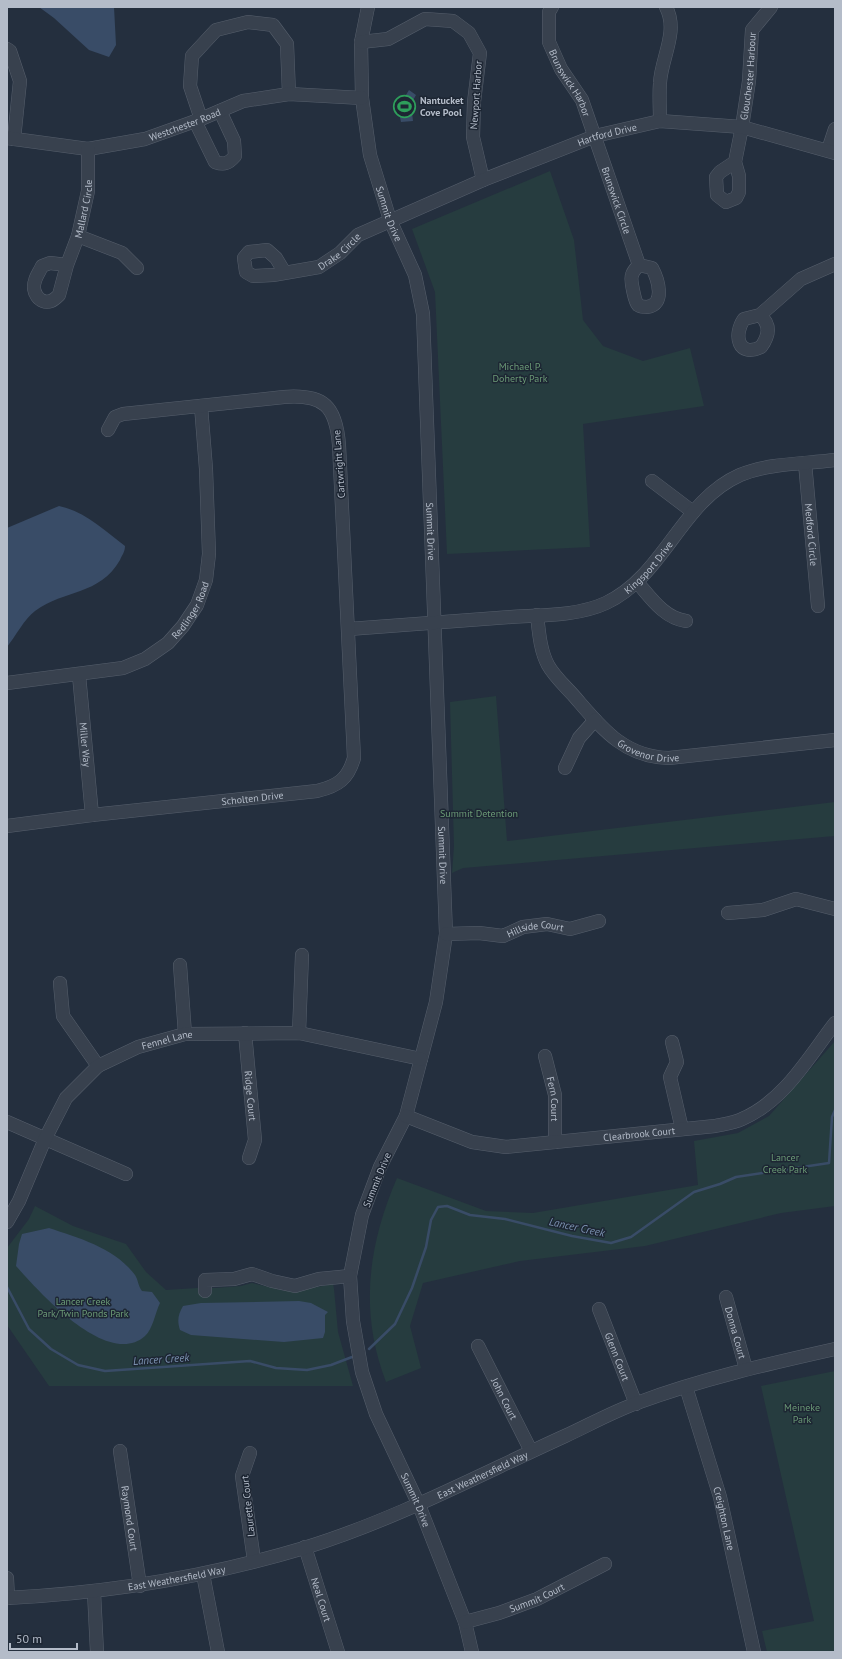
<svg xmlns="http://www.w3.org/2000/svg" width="842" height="1659" font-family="'PT Sans',sans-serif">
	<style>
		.green { fill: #263c3f }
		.water { fill: #394c67 }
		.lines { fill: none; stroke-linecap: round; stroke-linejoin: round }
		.stream { stroke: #394c67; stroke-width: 2.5 }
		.minor-casing { stroke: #565f6c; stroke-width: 14 }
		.minor { stroke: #38414e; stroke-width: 13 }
		.labels { text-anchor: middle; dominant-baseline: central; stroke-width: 3; stroke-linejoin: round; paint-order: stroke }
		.street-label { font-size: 10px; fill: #b4bcc9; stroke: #1d2633 }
		.poi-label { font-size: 10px; font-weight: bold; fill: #b4bcc9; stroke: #1d2633; text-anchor: start }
		.park-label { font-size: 10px; fill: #6b9a76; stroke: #1d2633 }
		.water-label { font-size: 11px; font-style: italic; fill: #7c92b1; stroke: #1d2633 }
	</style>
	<rect width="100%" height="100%" fill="#242f3e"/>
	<g class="green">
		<path d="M550,171L574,240L583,320L603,346L643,361L690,348L704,406L583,424L590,547L447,554L435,292L412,229Z"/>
		<path d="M496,696L507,841L835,802V836L463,868L452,873L454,846L450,702Z"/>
		<path d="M835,1041V1206L781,1213L645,1246L520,1261L423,1283L410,1326L421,1368L386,1382C359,1312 368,1245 397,1178L486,1211L533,1213L698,1185L694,1141L738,1133L769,1116Z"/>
		<path d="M35,1206L73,1226L126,1244L146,1272L166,1290L197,1288H216L241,1286L252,1283L285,1291H296L333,1284L334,1289L338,1332L353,1386H49L7,1325V1248L29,1219Z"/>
		<path d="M835,1371V1652H767L762,1631L814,1621L761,1386Z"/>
	</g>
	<g class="water">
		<path d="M39,7H114L116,45L109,57L89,50L54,18Z"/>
		<path d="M409,90L416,95L411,104L413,121L401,122L398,108Z"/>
		<path d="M59,506C84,511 104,530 125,546C125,552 122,555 120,560C99,596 65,589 35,611C25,618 15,637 7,647V528Z"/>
		<path d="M49,1228C79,1238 115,1248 135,1275C138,1279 138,1286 142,1291L152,1292L160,1303C155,1313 153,1329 145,1336C108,1369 39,1292 16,1266L19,1244L22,1234Z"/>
		<path d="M299,1301L311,1303L328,1312L325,1315V1332L323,1338L284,1342L191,1335L180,1330C177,1320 178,1315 183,1306L201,1303Z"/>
	</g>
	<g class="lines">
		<g class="stream">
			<path d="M7,1287L29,1329L51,1349L78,1365L105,1371L250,1361L276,1368L307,1370L331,1365L352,1357"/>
			<path d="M369,1349L395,1324L412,1288L426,1247L431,1220L438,1207L447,1206L470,1215L505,1219L572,1236L611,1243L631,1237L694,1192L720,1184L736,1177L829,1163L832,1117L835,1110"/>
		</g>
		<defs>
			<g id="minor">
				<path id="s1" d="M368,7L361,42L362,98L370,155L390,220L415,275L423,314L446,934L436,1002L406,1116L380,1167L362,1215L350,1276L353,1321L362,1372L376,1414L419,1505L465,1622L472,1652"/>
				<path id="s2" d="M552,7L549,12V42L561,69L582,100L639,265L652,268C658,279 666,305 647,307C644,307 641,307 638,305C635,302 630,280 632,275C633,271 636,268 639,265"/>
				<path d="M361,42L388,39L425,19L453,21L469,33L480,53L474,102L473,137L483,180"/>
				<path d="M7,49L10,51L20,81L14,139"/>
				<path d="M201,119L190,86L192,56L216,30L248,22L273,25L287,44L289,94"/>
				<path d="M195,121L215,162C224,165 228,164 235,156L234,141L220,111"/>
				<path d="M660,121C660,109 659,96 660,83C661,58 679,32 666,7"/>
				<path id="s3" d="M7,138L88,149L145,139L201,119L243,101L289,94L362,98"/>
				<path d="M828,150L835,129"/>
				<path id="s4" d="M735,162L720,172L716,177L717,195L726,202L736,198L739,192V176L735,162L742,127L749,81L752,30L771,7"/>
				<path d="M78,236L122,253L137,268"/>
				<path id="s5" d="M67,265L50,263L42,266C40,271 36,276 35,281C31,291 39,305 51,301C54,300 57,297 59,295L67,265L78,236L88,191V149"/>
				<path id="s6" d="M285,273L276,258L267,250L249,252L244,258L246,272L253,276L273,275L319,267L340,253L358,235L483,180L595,136L660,121L742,127L835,153"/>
				<path d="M760,315C771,325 769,336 761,347C738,358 733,335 744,319L760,315L801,279L835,264"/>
				<path id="s7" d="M805,463L818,606"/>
				<path d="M652,481L693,512"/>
				<path d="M637,582C651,598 664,618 686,621"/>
				<path id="s8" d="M537,615C539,632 540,650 548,665C554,676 565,686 574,696C601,727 623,757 669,758L835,740"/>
				<path id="s9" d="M349,629C403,625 457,621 511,617C542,615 578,616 606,603C665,575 681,501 740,475C769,463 804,464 835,460"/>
				<path id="s10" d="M79,675L92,815"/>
				<path id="s11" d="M7,683L123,668L145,659L168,643L183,626L197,605L206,580L209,554L206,469L201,406"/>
				<path d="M565,768L579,738L595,720"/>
				<path id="s12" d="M7,826L92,815L317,791C338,786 348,779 354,758L339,445C336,406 324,394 284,397L123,414L115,417L108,430"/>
				<path d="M728,913L763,910L796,899L835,909"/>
				<path id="s13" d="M446,934L479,933L503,936L523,927L547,924L570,929L599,921"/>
				<path d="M180,965L185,1034"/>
				<path d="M60,983L63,1016L98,1066"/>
				<path id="s14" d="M245,1033L255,1140L249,1158"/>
				<path d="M299,1033L302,955"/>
				<path d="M672,1042L677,1062L670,1077L682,1129"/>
				<path id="s15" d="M545,1056L555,1095V1142"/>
				<path id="s16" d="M406,1116L472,1142L506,1147L715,1126C724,1124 734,1123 742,1119C784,1101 808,1058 835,1023"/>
				<path d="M7,1122L126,1174"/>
				<path id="s17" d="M7,1222L19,1201L45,1139L66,1098L98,1066L138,1047L185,1034L299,1033L421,1059"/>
				<path d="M205,1291V1280L234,1279L252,1274L272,1281L295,1286L319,1279L350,1276"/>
				<path id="s18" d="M726,1297L746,1369"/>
				<path id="s19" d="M599,1309L636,1404"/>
				<path id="s20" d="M478,1346L531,1451"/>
				<path id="s21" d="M686,1387L720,1497L754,1652"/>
				<path id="s22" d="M120,1451L140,1586"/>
				<path d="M250,1453L242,1476L254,1560"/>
				<path id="s23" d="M305,1547L338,1652"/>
				<path d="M203,1574L218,1652"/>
				<path d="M7,1578L8,1598"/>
				<path d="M94,1592L97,1652"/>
				<path id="s24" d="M7,1598C108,1593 207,1577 304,1548C395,1520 479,1475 565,1436C589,1425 612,1412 637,1403C701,1379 768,1364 835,1349"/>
				<path id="s25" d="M465,1622L499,1613L537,1599L605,1564"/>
			</g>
		</defs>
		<use href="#minor" class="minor-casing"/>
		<use href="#minor" class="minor"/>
	</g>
	<defs>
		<symbol id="stadium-ring" viewBox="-11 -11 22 22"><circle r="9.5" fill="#1d2633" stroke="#2e9e5b" stroke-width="1.5"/><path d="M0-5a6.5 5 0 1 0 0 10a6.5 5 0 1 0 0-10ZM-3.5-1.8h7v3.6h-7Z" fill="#2e9e5b"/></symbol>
	</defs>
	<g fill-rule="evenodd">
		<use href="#stadium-ring" x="392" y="94" width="25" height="25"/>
	</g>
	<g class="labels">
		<g class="street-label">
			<text stroke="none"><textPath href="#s4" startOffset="189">Glouchester Harbour</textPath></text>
			<text stroke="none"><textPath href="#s2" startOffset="82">Brunswick Harbor</textPath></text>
			<text transform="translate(476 95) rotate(-86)">Newport Harbor</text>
			<text stroke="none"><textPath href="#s3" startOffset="182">Westchester Road</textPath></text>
			<text stroke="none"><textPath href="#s6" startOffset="464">Hartford Drive</textPath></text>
			<text stroke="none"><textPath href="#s2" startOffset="209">Brunswick Circle</textPath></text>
			<text stroke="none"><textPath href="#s5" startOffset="174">Mallard Circle</textPath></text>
			<text stroke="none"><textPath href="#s1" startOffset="211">Summit Drive</textPath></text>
			<text stroke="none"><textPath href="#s6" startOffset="170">Drake Circle</textPath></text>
			<text transform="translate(339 464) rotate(-94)">Cartwright Lane</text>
			<text stroke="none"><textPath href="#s1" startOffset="535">Summit Drive</textPath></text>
			<text stroke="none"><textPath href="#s7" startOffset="72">Medford Circle</textPath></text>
			<text stroke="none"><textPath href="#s9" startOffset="315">Kingsport Drive</textPath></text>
			<text stroke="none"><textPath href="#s11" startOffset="209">Redlinger Road</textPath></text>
			<text stroke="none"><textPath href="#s10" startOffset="70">Miller Way</textPath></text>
			<text stroke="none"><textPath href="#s8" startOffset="188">Grovenor Drive</textPath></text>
			<text stroke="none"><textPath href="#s12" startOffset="247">Scholten Drive</textPath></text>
			<text stroke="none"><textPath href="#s1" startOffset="859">Summit Drive</textPath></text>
			<text stroke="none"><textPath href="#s13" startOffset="91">Hillside Court</textPath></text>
			<text stroke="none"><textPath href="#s17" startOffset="257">Fennel Lane</textPath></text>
			<text stroke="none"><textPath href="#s14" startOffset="63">Ridge Court</textPath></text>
			<text stroke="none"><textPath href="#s15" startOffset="44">Fern Court</textPath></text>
			<text stroke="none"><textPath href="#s16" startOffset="239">Clearbrook Court</textPath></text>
			<text transform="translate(377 1180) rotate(-68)">Summit Drive</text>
			<text stroke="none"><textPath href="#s18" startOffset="37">Donna Court</textPath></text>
			<text stroke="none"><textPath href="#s19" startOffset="51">Glenn Court</textPath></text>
			<text stroke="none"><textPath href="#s20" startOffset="59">John Court</textPath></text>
			<text stroke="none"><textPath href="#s24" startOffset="495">East Weathersfield Way</textPath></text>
			<text stroke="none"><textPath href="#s1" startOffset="1531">Summit Drive</textPath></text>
			<text transform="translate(248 1506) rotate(-96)">Laurette Court</text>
			<text stroke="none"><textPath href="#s22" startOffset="68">Raymond Court</textPath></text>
			<text stroke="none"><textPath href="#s21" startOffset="137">Creighton Lane</textPath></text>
			<text stroke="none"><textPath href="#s24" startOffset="171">East Weathersfield Way</textPath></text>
			<text stroke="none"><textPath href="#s25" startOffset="76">Summit Court</textPath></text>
			<text stroke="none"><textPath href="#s23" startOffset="55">Neal Court</textPath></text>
		</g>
		<g class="poi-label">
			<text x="420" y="100">Nantucket<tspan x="420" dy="12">Cove Pool</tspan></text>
		</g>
		<g class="park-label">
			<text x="520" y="366">Michael P.<tspan x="520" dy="12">Doherty Park</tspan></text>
			<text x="479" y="813">Summit Detention</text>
			<text x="785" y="1157">Lancer<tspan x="785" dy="12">Creek Park</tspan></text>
			<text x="83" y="1301">Lancer Creek<tspan x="83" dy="12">Park/Twin Ponds Park</tspan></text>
			<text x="802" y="1407">Meineke<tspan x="802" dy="12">Park</tspan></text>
		</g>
		<g class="water-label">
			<text transform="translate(577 1227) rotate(12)">Lancer Creek</text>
			<text transform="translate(161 1359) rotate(-4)">Lancer Creek</text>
		</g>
	</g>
	<rect width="842" height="1659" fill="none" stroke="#b4bcc9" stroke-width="16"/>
	<path d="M10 1643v6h67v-6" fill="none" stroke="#b4bcc9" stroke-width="2"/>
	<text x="16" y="1643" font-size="12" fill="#b4bcc9" stroke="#1d2633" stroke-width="3" paint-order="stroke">50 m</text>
</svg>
